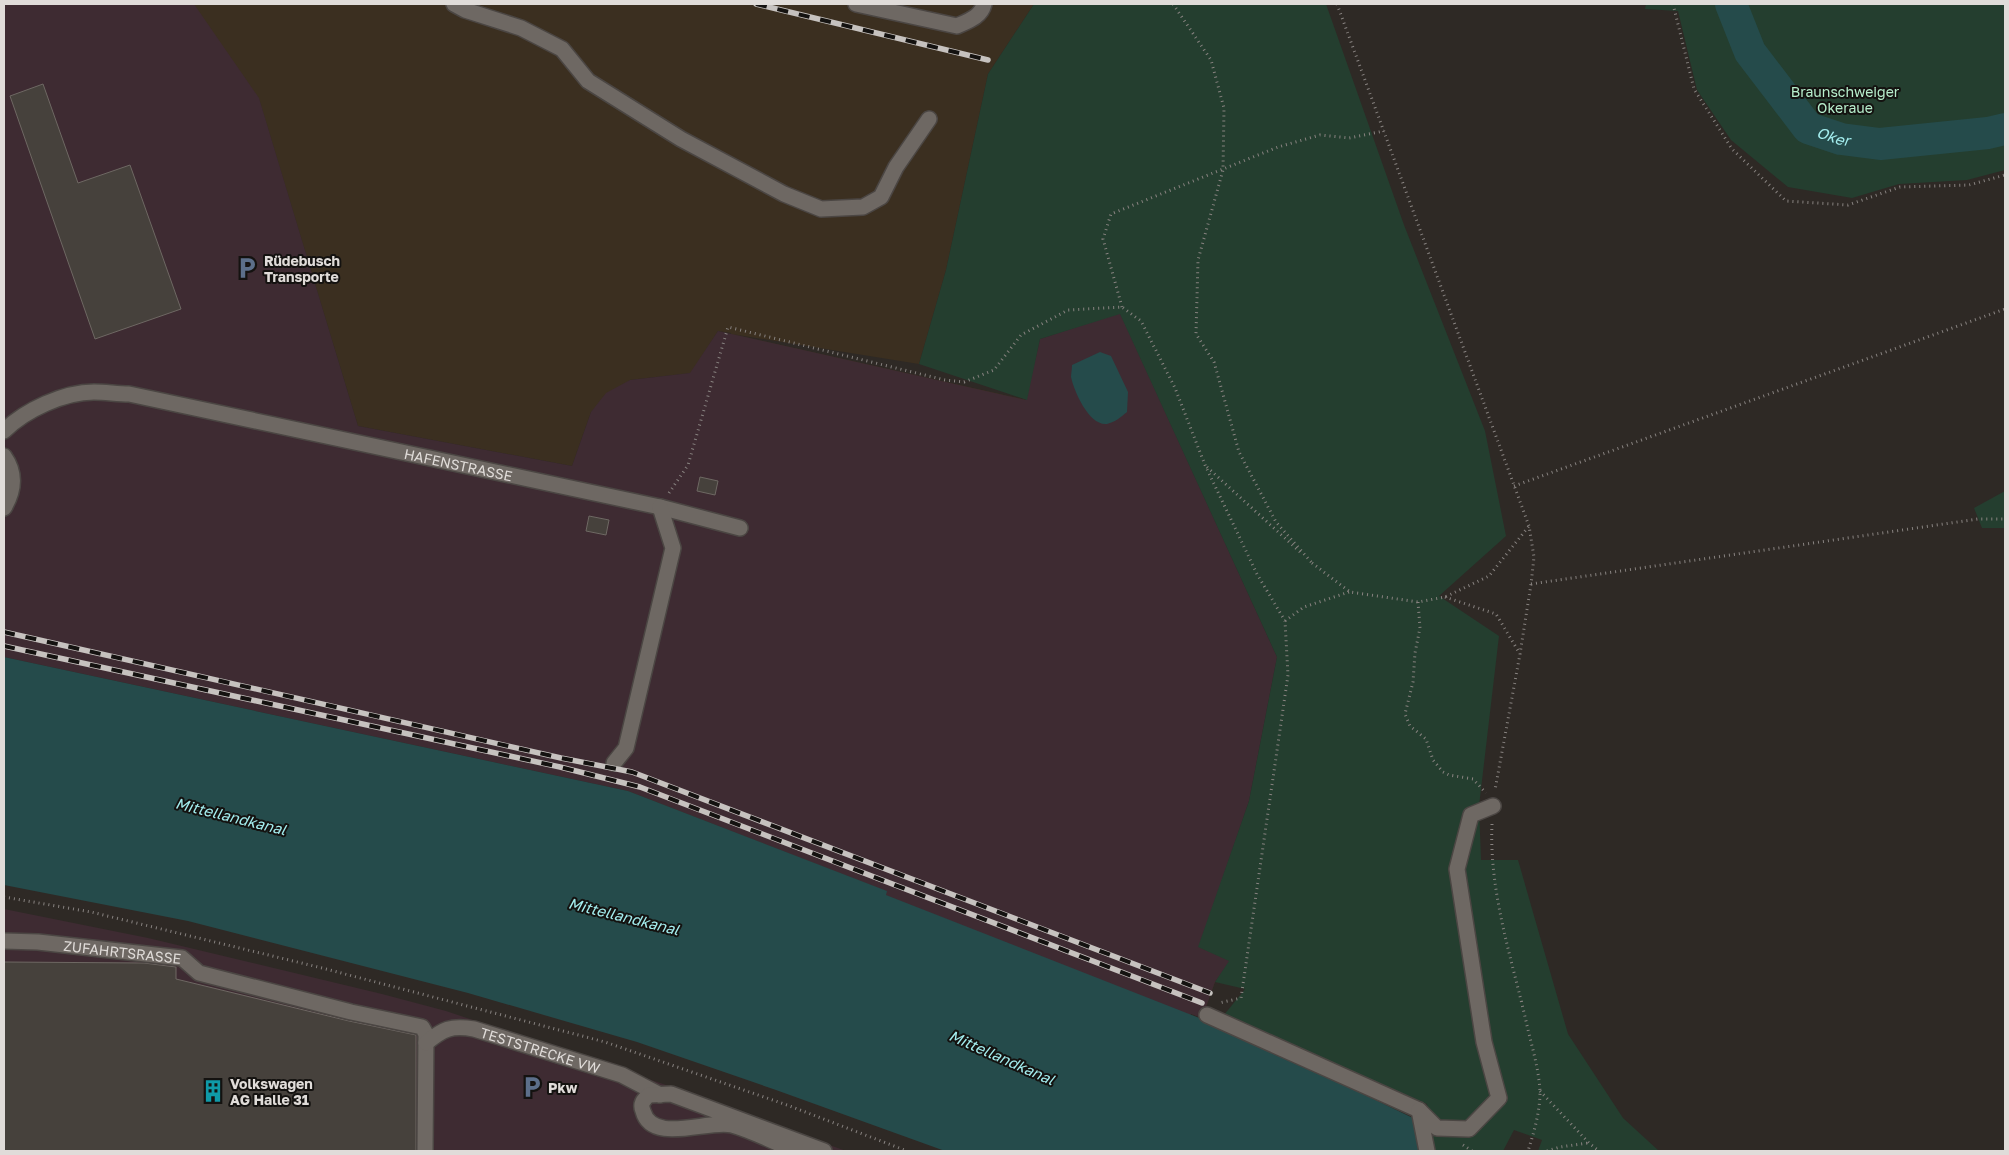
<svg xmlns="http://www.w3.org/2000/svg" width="2009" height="1155" font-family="'Golos Text',sans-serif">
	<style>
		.commercial { fill: #3b2f20 }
		.industrial { fill: #3e2b32 }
		.green { fill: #243e2f }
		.water { fill: #254b4b }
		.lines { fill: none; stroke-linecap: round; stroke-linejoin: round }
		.river { stroke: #254b4b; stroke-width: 32 }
		.building { fill: #46413c; stroke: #6e6863 }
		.minor-casing { stroke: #4b4643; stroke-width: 18 }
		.path { stroke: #888380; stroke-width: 3; stroke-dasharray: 1 4; stroke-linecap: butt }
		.minor { stroke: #6e6863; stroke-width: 15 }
		.rail-casing { stroke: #c6c2bf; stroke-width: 5.5 }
		.rail { stroke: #141210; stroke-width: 4; stroke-dasharray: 11; stroke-linecap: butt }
		.labels { text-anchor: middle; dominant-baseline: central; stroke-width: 4; stroke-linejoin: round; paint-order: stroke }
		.park-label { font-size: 14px; fill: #b7eecc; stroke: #141210 }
		.poi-label { font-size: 14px; font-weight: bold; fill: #e0dcd9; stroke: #141210; text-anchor: start }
		.street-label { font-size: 14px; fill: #e0dcd9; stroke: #141210 }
		.water-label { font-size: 15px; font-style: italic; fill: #a3edee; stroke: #141210 }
	</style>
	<rect width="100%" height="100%" fill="#2e2925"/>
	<path class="commercial" d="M4,4H1034L988,74L946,270L919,364L732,334L1027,400L1199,947L1230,961L1215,982L1202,1018L885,895L886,891L625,790L731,333L718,331L691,373L630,380L591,412L572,466L358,426L259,99Z"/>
	<g class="industrial">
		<path d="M4,4H194L259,98L358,426L572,466L591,412L606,393L630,380L690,373L718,331L1026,400L1040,339L1120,313L1277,657L1249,801L1199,947L1230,961L1215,982L1202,1018L1191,1014L1190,1016L885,895L886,891L628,791L4,657Z"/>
		<path d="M4,909L148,938L382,994L446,1011L669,1086L846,1151H4Z"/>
	</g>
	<g class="green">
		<path d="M1034,4H1326L1404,225L1485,431L1506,536L1439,596L1499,636L1479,806L1481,860H1518L1568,1034L1623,1118L1659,1151H1538L1542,1140L1514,1130L1503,1151H1434L1427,1104L1224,1015L1245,989L1215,982L1229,961L1198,947L1249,801L1277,657L1120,314L1040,339L1027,400L919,364L946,270L988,74Z"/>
		<path d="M1646,4H2005V170L1967,180L1899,184L1852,198L1788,187L1731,140L1697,90L1678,11L1645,9Z"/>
		<path d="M2005,491V528H1982L1974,508Z"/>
	</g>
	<g class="water">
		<path d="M1100,352L1111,356L1128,392L1127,412C1121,417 1115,422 1107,424C1089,426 1074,391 1071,377C1071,374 1072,369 1072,365Z"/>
		<path d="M4,657L628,791L887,891L886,895L1235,1032L1415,1119L1421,1151H945L776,1090L637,1042L468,993L188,921L4,885Z"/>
	</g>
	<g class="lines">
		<path class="river" id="s1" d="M1731,4L1750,52L1808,128L1841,139L1880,144L1988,133L2005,129"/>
	</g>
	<g class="building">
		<path d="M43,84L78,183L130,165L181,309L95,339L10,96Z"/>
		<path d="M700,477L718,481L715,495L697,491Z"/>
		<path d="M589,516L609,520L606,535L586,531Z"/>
		<path d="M4,962L144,963L176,967V979L349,1021L416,1035V1151H4Z"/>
	</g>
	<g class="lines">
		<defs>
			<g id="minor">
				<path d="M454,4L465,10L521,28L562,49L588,81L681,139L784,194L821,209L863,207L881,197L896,167L929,119"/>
				<path d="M856,4L957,26C968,21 981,17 984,4"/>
				<path id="s2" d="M4,431C25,410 64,392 94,392C106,392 117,394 129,394L660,507L740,528"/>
				<path d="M4,456C16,473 14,491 4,508"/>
				<path d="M614,763L626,748L673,548L660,507"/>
				<path id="s3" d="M4,941L38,942L182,958L199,973L351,1012L422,1027L426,1034L425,1151"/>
				<path d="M1207,1015L1419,1110"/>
				<path id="s4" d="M426,1043C443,1029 451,1025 474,1029L622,1075L660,1095"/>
				<path d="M796,1151C775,1143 754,1131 732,1125C709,1119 652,1145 643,1111C640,1104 643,1100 649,1095L671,1094L824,1151"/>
				<path d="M1427,1151L1419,1110L1437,1128L1469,1129L1499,1098L1484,1042L1457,869L1471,815L1493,806"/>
			</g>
		</defs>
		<use href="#minor" class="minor-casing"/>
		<g class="path">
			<path d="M1173,4L1211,60L1224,108L1223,170L1198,260L1196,334L1214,362L1239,452L1276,522L1312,563"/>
			<path d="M1337,4L1529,526L1534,557L1531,584L1520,654L1495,790"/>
			<path d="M1673,4L1694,89L1732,149L1786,201L1848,205L1900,187L1969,185L2005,175"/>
			<path d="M1122,307L1103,239L1111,214L1278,147L1320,135L1349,138L1384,131"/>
			<path d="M1207,467L1300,552"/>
			<path d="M1514,486L2005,309"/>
			<path d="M669,493L688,465L728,327L945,380L964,382L994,370L1021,335L1068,310L1122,307L1141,321L1175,388L1205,465L1257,574L1285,621L1288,675L1241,998L1219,1003"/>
			<path d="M1312,563L1350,592L1418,602L1445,597L1489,576L1529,526"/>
			<path d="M1531,584L1978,519H2005"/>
			<path d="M1445,597L1496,614L1520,654"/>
			<path d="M1418,602L1420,628L1415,653L1413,682L1405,714L1410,726L1426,739L1433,760L1443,772L1449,775L1473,779L1486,793"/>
			<path d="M1285,621L1304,607L1349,592"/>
			<path d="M1492,824C1489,891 1511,956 1526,1021C1531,1044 1539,1068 1540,1092C1540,1112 1534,1132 1528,1151"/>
			<path d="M4,897L91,912L322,968L605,1042L787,1105L907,1151"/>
			<path d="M1540,1091L1589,1143L1599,1151"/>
			<path d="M1463,1145L1472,1151"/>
			<path d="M1547,1151L1560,1147L1588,1143"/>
		</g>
		<use href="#minor" class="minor"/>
		<defs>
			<g id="rail">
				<path d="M756,4L988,60"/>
				<path d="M4,632L561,758L632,772L1210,993"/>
				<path d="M4,646L560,767L640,787L1202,1003"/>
			</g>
		</defs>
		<use href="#rail" class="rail-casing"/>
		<use href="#rail" class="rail"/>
	</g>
	<defs>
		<symbol id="parking-bare" viewBox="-9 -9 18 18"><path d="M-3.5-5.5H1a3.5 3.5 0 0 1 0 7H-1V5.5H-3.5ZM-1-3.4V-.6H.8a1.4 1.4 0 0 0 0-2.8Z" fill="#5c6f8a" stroke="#141210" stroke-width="2.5" paint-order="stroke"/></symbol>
		<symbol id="building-bare" viewBox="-9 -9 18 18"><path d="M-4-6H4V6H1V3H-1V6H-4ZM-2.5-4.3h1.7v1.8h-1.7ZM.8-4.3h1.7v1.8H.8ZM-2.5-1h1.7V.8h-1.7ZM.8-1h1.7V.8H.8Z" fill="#0f9aa8" stroke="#141210" stroke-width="2.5" paint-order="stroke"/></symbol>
	</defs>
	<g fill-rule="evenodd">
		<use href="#parking-bare" x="231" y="252" width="32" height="32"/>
		<use href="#parking-bare" x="516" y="1071" width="32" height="32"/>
		<use href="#building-bare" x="197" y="1075" width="32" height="32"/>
	</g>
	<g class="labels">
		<g class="park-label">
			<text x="1845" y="91">Braunschweiger<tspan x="1845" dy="16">Okeraue</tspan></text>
		</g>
		<g class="poi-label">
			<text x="264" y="260">Rüdebusch<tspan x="264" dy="16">Transporte</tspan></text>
			<text x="230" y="1083">Volkswagen<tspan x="230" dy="16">AG Halle 31</tspan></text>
			<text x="548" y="1087">Pkw</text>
		</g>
		<g class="street-label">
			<text stroke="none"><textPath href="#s2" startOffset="472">HAFENSTRASSE</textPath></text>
			<text stroke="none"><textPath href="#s3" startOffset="119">ZUFAHRTSRASSE</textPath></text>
			<text stroke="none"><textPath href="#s4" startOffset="122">TESTSTRECKE VW</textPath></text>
		</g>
		<g class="water-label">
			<text stroke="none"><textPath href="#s1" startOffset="174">Oker</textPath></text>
			<text transform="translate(231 816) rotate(14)">Mittellandkanal</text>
			<text transform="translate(624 916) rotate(14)">Mittellandkanal</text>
			<text transform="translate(1002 1057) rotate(24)">Mittellandkanal</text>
		</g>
	</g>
	<rect width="2009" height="1155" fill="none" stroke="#e0dcd9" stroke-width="10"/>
</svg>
